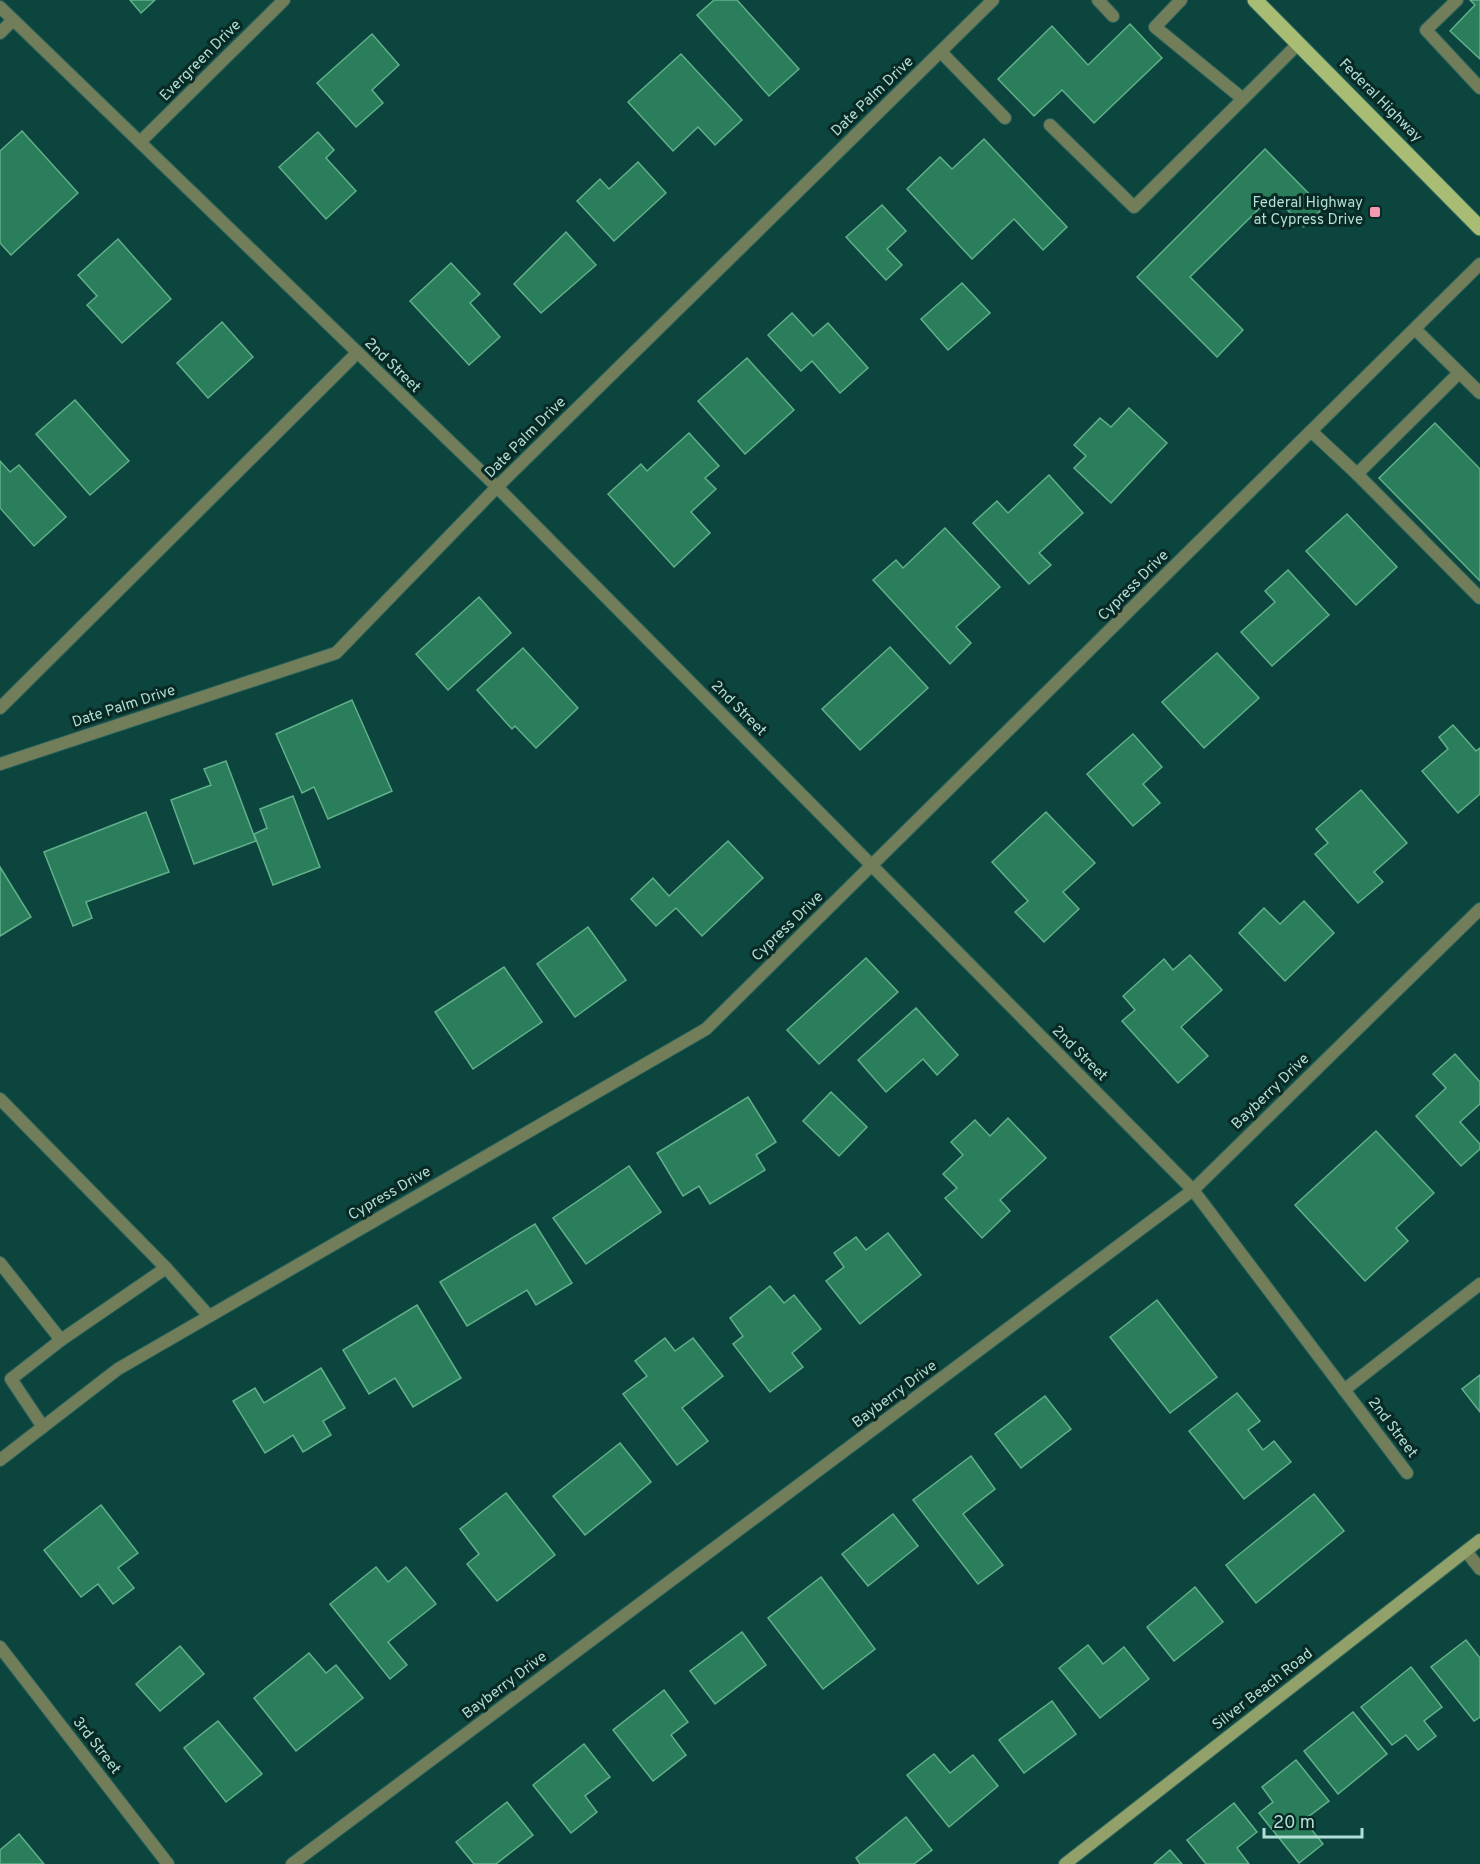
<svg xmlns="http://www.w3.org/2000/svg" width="1480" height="1864" font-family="Overpass,sans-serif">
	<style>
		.building { fill: #2b7e5b; stroke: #60b08a; stroke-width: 1.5 }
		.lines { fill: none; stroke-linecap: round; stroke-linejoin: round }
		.lane-casing { stroke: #2c645c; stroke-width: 14 }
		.street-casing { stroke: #2c645c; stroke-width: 14 }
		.secondary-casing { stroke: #2c645c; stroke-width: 14 }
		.primary-casing { stroke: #2c645c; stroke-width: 17 }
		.lane { stroke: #727d5a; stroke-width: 12 }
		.street { stroke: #727d5a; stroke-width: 12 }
		.secondary { stroke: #91a169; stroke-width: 12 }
		.primary { stroke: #a8bd73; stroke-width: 15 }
		.poi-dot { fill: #f19ab2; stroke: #082924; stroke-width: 2 }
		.labels { text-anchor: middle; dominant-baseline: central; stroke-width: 6; stroke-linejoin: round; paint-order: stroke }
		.street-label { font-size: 15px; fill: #b1ded5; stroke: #082924 }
		.poi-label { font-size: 15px; fill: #b1ded5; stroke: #082924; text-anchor: end }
	</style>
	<rect width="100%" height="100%" fill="#0b453e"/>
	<g class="building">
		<path d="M130,0H155L141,13Z"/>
		<path d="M714,0H737L799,69L769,96L697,15Z"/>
		<path d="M1470,0H1480V59L1450,31L1475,5Z"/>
		<path d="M1130,24L1162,58L1094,123L1062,90L1034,116L998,79L1052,26L1088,65Z"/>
		<path d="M372,34L399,65L372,90L383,103L356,127L317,83Z"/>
		<path d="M681,54L742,120L715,145L698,127L673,151L628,102Z"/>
		<path d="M22,131L78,193L11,255L0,243V151Z"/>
		<path d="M318,132L334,150L326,158L356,191L326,219L279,167Z"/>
		<path d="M984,139L1067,227L1043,250L1014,219L972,259L907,189L940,157L952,169Z"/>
		<path d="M1265,149L1323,208L1304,227L1273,195L1190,277L1243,330L1217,357L1137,277Z"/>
		<path d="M638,162L666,193L614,241L577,201L600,179L609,189Z"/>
		<path d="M882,205L906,231L887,249L902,265L886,280L846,237Z"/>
		<path d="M566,232L596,265L541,313L514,284Z"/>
		<path d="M118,239L171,299L122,343L87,305L97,296L78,275Z"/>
		<path d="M451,263L480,294L470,303L500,337L469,365L410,301Z"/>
		<path d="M962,283L990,313L948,350L921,319Z"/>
		<path d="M792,313L813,336L828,323L868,368L840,393L812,361L801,371L768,335Z"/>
		<path d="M222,322L253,357L208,398L177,363Z"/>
		<path d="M747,358L794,410L745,454L698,401Z"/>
		<path d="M75,400L129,461L90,495L36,434Z"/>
		<path d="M1129,408L1167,443L1111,503L1074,468L1086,456L1074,445L1100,418L1111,427Z"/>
		<path d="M1435,423L1480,469V581L1379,478Z"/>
		<path d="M689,433L719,466L705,478L716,489L691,512L710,533L674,567L608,494L641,464L647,471Z"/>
		<path d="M0,461L10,472L19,465L66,517L34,546L0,508Z"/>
		<path d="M1049,475L1083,513L1039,553L1051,565L1029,584L973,523L997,501L1008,513Z"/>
		<path d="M1347,514L1397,567L1356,605L1306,551Z"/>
		<path d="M945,528L1000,587L956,627L971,643L950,664L873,580L896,560L903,568Z"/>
		<path d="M1288,570L1329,615L1272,666L1241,632L1275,602L1265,591Z"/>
		<path d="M479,597L511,633L448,690L416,654Z"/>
		<path d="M890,647L928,688L860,750L822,709Z"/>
		<path d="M523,648L578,708L536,748L515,726L512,729L477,690Z"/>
		<path d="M1217,653L1259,698L1204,748L1162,702Z"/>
		<path d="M352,700L392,791L328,819L314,787L302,793L276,734Z"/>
		<path d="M1453,725L1476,751L1480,748V794L1458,813L1422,771L1448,749L1439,737Z"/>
		<path d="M1133,734L1162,767L1143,784L1160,803L1133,826L1087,774Z"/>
		<path d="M226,761L256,841L194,864L171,800L211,785L204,769Z"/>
		<path d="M1361,790L1407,843L1374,872L1383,882L1358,903L1315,854L1328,843L1316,829Z"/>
		<path d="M293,796L320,867L273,885L254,834L267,828L260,809Z"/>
		<path d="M146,812L169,872L86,902L92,918L73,926L44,852Z"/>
		<path d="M1046,812L1095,863L1063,892L1079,909L1044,942L1015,912L1028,901L992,862Z"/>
		<path d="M728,841L763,878L702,936L676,908L656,926L631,899L653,878L669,896Z"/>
		<path d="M0,867L31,917L0,936Z"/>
		<path d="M1304,901L1334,933L1285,981L1239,933L1264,908L1280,924Z"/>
		<path d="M588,927L626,980L575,1017L537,964Z"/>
		<path d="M1190,955L1222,990L1181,1027L1208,1056L1178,1083L1122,1021L1135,1010L1123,996L1164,959L1173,970Z"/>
		<path d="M866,958L898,992L819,1064L787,1030Z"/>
		<path d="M504,967L542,1022L473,1069L435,1012Z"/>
		<path d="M916,1008L958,1055L937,1075L923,1059L886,1092L858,1060Z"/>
		<path d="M1455,1054L1480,1082V1104L1460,1122L1480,1144V1149L1461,1166L1416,1116L1446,1088L1433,1074Z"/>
		<path d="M831,1092L867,1127L839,1156L803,1121Z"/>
		<path d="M748,1097L776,1142L756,1155L765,1170L710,1204L699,1186L683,1196L657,1153Z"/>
		<path d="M1008,1118L1046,1158L1000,1200L1010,1211L982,1238L945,1198L957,1188L943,1174L963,1155L951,1142L975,1120L990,1136Z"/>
		<path d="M1376,1131L1434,1193L1396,1228L1408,1241L1365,1281L1295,1205Z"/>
		<path d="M629,1166L661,1212L586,1264L553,1218Z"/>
		<path d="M535,1224L572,1283L536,1305L527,1290L467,1326L440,1282Z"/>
		<path d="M888,1233L921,1275L860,1324L826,1281L844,1267L834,1253L856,1237L866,1250Z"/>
		<path d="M770,1286L784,1303L794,1295L821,1329L792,1353L803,1367L770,1392L733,1344L743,1336L730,1318Z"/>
		<path d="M1157,1300L1217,1377L1170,1413L1110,1337Z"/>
		<path d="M417,1305L461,1378L413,1407L395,1378L369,1394L343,1350Z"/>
		<path d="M665,1338L675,1351L693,1338L723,1376L682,1408L708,1441L677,1465L623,1394L647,1376L635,1361Z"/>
		<path d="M321,1368L345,1408L323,1421L331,1435L303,1452L293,1435L265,1453L233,1401L255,1388L264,1403Z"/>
		<path d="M1480,1375V1412L1462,1389Z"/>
		<path d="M1237,1393L1260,1421L1248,1430L1263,1450L1274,1441L1291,1462L1244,1499L1189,1431Z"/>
		<path d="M1045,1396L1071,1429L1021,1468L995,1434Z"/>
		<path d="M620,1443L651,1482L585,1535L553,1496Z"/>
		<path d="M971,1456L995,1489L963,1514L1003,1565L978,1584L913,1500Z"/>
		<path d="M506,1493L555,1555L497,1601L467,1564L479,1554L460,1529Z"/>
		<path d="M1314,1494L1344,1531L1256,1603L1226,1565Z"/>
		<path d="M101,1505L138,1553L118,1568L134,1588L113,1604L98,1584L81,1597L44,1550Z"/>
		<path d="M893,1514L918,1546L868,1586L842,1554Z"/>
		<path d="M376,1567L388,1582L406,1567L436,1604L388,1642L407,1665L390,1679L330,1604Z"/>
		<path d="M821,1577L875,1649L823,1689L768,1618Z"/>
		<path d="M1195,1587L1223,1622L1174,1661L1147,1627Z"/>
		<path d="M742,1632L766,1665L715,1704L690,1671Z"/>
		<path d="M1466,1640L1480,1658V1717L1474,1721L1431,1667Z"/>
		<path d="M1088,1645L1103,1664L1124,1647L1149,1679L1100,1718L1059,1668Z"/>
		<path d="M180,1646L204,1674L160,1711L136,1684Z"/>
		<path d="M309,1653L326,1673L336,1665L363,1698L296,1751L254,1698Z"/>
		<path d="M1411,1667L1442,1707L1424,1721L1436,1736L1418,1750L1406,1735L1392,1745L1361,1707Z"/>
		<path d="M664,1690L688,1722L671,1735L686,1755L653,1781L613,1730Z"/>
		<path d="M1052,1701L1076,1734L1024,1773L999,1740Z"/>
		<path d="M1353,1712L1387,1754L1338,1794L1304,1751Z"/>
		<path d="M218,1721L262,1774L226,1802L184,1748Z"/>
		<path d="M584,1744L610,1777L585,1796L597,1812L571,1833L533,1785Z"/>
		<path d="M934,1754L950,1773L973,1755L998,1786L949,1827L907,1775Z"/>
		<path d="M1296,1760L1329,1801L1304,1820L1323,1844L1299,1863L1259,1813L1273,1802L1262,1787Z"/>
		<path d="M507,1802L533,1835L496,1864H474L456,1842Z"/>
		<path d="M1234,1803L1257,1832L1237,1848L1249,1864H1206L1187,1840Z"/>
		<path d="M906,1817L932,1850L914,1864H860L856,1858Z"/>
		<path d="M19,1834L44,1864H0V1850Z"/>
		<path d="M1170,1850L1182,1864H1154Z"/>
	</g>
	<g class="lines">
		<defs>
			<g id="lane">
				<path d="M1098,0L1113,16"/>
				<path d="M1457,0L1426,30L1480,88"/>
				<path d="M941,52L1005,118"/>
				<path d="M1243,99L1298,44"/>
				<path d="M1050,125L1134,207L1243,99L1155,27L1181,0"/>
				<path d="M1415,329L1480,393"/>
				<path d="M1459,373L1357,474L1480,598"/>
				<path d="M1311,431L1357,474"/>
				<path d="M0,1099L166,1268"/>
				<path d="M0,1263L61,1340"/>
				<path d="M1344,1390L1480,1284"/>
				<path d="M43,1427L11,1379L61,1340L166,1268L209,1316"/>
			</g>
			<g id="street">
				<path d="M0,7L497,487L1193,1190L1407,1473"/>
				<path d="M0,33L13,20"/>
				<path d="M140,142L284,0"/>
				<path d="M0,708L357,353"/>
				<path d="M0,764L336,653L497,487L993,0"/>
				<path d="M0,1460L118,1369L706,1029L1480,264"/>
				<path d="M1466,1551L1480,1569"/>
				<path d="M0,1647L168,1864"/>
				<path d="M292,1864L1193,1190L1480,909"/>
			</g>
			<path id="secondary" d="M1065,1864L1480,1540"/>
			<path id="primary" d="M1255,0L1480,228"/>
		</defs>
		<use href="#lane" class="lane-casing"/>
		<use href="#street" class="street-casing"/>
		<use href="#secondary" class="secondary-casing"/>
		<use href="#primary" class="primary-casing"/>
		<use href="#lane" class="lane"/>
		<use href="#street" class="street"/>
		<use href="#secondary" class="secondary"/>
		<use href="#primary" class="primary"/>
	</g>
	<rect class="poi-dot" x="1369" y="206" width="12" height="12" rx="3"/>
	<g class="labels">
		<g class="street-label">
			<text transform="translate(201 61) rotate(-45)">Evergreen Drive</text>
			<text transform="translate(873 97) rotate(-44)">Date Palm Drive</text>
			<text transform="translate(1380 101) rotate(45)">Federal Highway</text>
			<text transform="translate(392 366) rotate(44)">2nd Street</text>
			<text transform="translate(526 438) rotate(-45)">Date Palm Drive</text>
			<text transform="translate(1134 586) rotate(-45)">Cypress Drive</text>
			<text transform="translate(124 707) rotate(-18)">Date Palm Drive</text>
			<text transform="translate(738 709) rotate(45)">2nd Street</text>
			<text transform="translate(788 927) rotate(-44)">Cypress Drive</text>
			<text transform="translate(1079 1054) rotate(45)">2nd Street</text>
			<text transform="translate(1271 1092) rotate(-44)">Bayberry Drive</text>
			<text transform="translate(390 1194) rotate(-30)">Cypress Drive</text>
			<text transform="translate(895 1395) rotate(-37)">Bayberry Drive</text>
			<text transform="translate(1392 1428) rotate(53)">2nd Street</text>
			<text transform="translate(505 1686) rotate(-37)">Bayberry Drive</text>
			<text transform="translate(1263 1690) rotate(-38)">Silver Beach Road</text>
			<text transform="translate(96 1746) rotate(52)">3rd Street</text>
		</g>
		<g class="poi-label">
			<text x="1363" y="203">Federal Highway<tspan x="1363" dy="17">at Cypress Drive</tspan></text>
		</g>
	</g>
	<path d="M1264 1828v9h98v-9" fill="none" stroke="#b1ded5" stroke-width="3"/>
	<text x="1273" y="1828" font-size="18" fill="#b1ded5" stroke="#082924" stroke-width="4.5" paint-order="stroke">20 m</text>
</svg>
